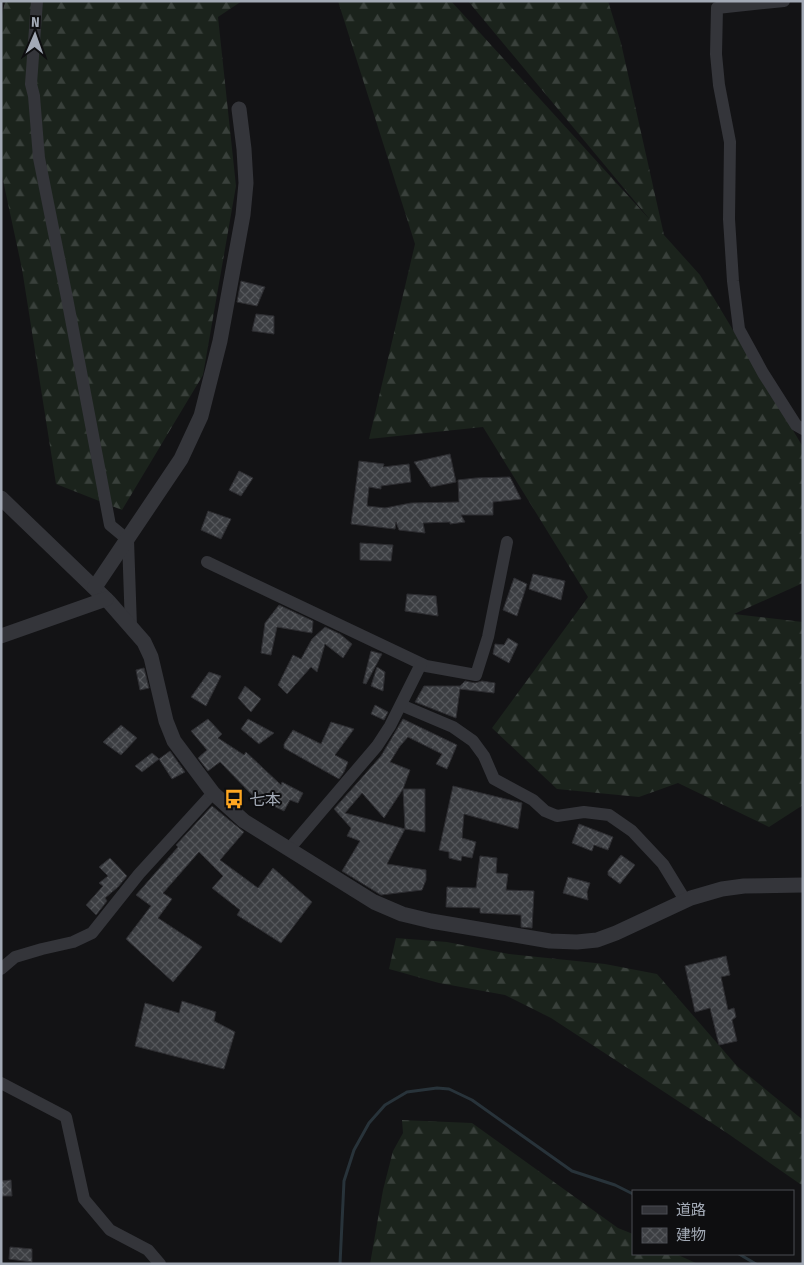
<svg xmlns="http://www.w3.org/2000/svg" width="804" height="1265" font-family="'Fira Sans Condensed','Noto Sans JP',sans-serif">
	<style>
		.forest { fill: url(#forest-firs) }
		.lines { fill: none; stroke-linecap: round; stroke-linejoin: round }
		.stream { stroke: #28333a; stroke-width: 3 }
		.building { fill: url(#building-cross-hatch); stroke: #2d2d31 }
		.minor { stroke: #34353a; stroke-width: 12 }
		.tertiary { stroke: #34353a; stroke-width: 15 }
		.labels { text-anchor: middle; dominant-baseline: central; stroke-width: 4; stroke-linejoin: round; paint-order: stroke }
		.poi-label { font-size: 16px; fill: #a3aab6; stroke: #0e0e10; text-anchor: start }
	</style>
	<defs>
		<pattern id="forest-firs" width="22" height="20" patternUnits="userSpaceOnUse" patternTransform="scale(1.25)"><rect width="22" height="20" fill="#1b231c"/><path d="M5 1l3.5 6h-7zM16 11l3.5 6h-7z" fill="#39403b"/></pattern>
		<pattern id="building-cross-hatch" width="8" height="8" patternUnits="userSpaceOnUse" patternTransform="scale(1.25)"><rect width="8" height="8" fill="#3c3e42"/><path d="M0 0l8 8M0 8l8-8" fill="none" stroke="#55575b"/></pattern>
	</defs>
	<rect width="100%" height="100%" fill="#131315"/>
	<g class="forest">
		<path d="M5,1H242L218,17L236,186L203,375L122,510L56,484L22,269L1,171V21Z"/>
		<path d="M338,1H451L652,222L468,1H608L621,43L664,235L700,275L803,447V583L734,614L803,622V805L769,827L678,783L639,797L557,789L492,728L588,597L483,427L369,439L415,244Z"/>
		<path d="M396,938L447,942L509,954L605,964L657,974L737,1066L803,1120V1186L727,1133L551,1018L505,995L439,983L389,969Z"/>
		<path d="M402,1120L472,1123L618,1228L633,1234V1254H676L698,1264H370L383,1190L393,1151L403,1133Z"/>
	</g>
	<g class="lines">
		<g class="stream">
			<path d="M739,1254L756,1264"/>
			<path d="M340,1264L344,1181L354,1150L369,1123L385,1105L407,1092L437,1088L449,1089L472,1100L572,1171L615,1185L633,1194"/>
		</g>
	</g>
	<g class="building">
		<path d="M241,281L265,287L257,306L237,302Z"/>
		<path d="M256,314L274,316V334L252,331Z"/>
		<path d="M450,454L456,482L431,487L414,462Z"/>
		<path d="M359,461L384,464L383,467L409,464L411,482L381,486V489L369,487L367,506L385,508L411,503L459,502L458,480L476,478L510,477L521,499L493,502V515H461L465,522L450,524V522L423,523L425,533L399,530L396,522L395,529L351,524Z"/>
		<path d="M239,471L253,478L241,496L229,490Z"/>
		<path d="M208,511L231,519L221,539L201,530Z"/>
		<path d="M360,543L393,545L391,561L360,560Z"/>
		<path d="M533,574L565,581L561,600L529,589Z"/>
		<path d="M514,578L527,584L517,616L503,610Z"/>
		<path d="M407,594L436,596L438,616L405,611Z"/>
		<path d="M279,605L313,621L312,633L277,627L271,655L261,653L265,623Z"/>
		<path d="M325,627L340,634L352,644L343,658L325,644L317,672L311,667L287,694L278,685L293,655L301,659L312,639Z"/>
		<path d="M508,638L518,644L509,663L493,654L495,644L504,645Z"/>
		<path d="M371,651L382,654L366,684L363,683Z"/>
		<path d="M377,667L385,672L383,691L371,686Z"/>
		<path d="M144,668L149,688L140,690L136,670Z"/>
		<path d="M209,672L221,676L206,706L191,697Z"/>
		<path d="M465,681L475,683L482,681L495,683L494,693L460,689L456,718L415,702L424,686H460Z"/>
		<path d="M245,686L261,699L251,712L238,698Z"/>
		<path d="M375,705L388,712L384,720L371,714Z"/>
		<path d="M208,719L222,734L218,738L244,755L246,752L281,785L282,782L303,793L298,803L290,800L284,811L263,801L261,804L220,762L208,771L198,758L207,750L191,731Z"/>
		<path d="M248,719L274,733L259,744L241,729Z"/>
		<path d="M403,719L457,745L447,769L436,764L442,754L408,737L400,746L390,762L410,770L403,789L384,818L362,793L345,813L405,829L387,864L426,870V880L422,890L381,895L342,871L360,841L347,836L351,828L334,809L381,756Z"/>
		<path d="M331,722L354,729L335,755L348,762L344,772L339,779L284,748V744L293,730L321,744Z"/>
		<path d="M121,725L137,738L121,755L103,742Z"/>
		<path d="M170,751L185,772L172,779L159,759Z"/>
		<path d="M152,753L159,759L142,772L135,766Z"/>
		<path d="M453,786L522,803L518,829L464,814L462,838L476,842L472,858L462,856L461,861L449,858V852L439,850Z"/>
		<path d="M403,789H425V832L405,829Z"/>
		<path d="M212,806L244,832L220,860L258,888L273,868L312,902L281,943L237,915L240,910L212,888L223,876L199,852L163,893L172,899L158,918L202,947L173,982L126,939L151,906L136,895L178,847L176,845Z"/>
		<path d="M579,824L613,837L608,850L594,845L592,851L572,843Z"/>
		<path d="M621,855L635,865L620,884L608,875V871Z"/>
		<path d="M480,856L497,858L496,873L508,874L506,890L534,891L532,928L521,927V915L480,913V908L446,907L447,887L476,888Z"/>
		<path d="M110,858L127,876L118,887L105,898L107,901L96,915L86,905L103,886L99,883L108,876L99,867Z"/>
		<path d="M568,877L590,883L587,892L588,900L563,893Z"/>
		<path d="M726,956L730,975L721,977L728,1010L734,1008L736,1017L732,1020L737,1041L719,1045L710,1008L695,1012L685,966Z"/>
		<path d="M182,1001L216,1012L214,1021L235,1032L224,1069L135,1046L145,1003L179,1013Z"/>
		<path d="M11,1180L12,1196H1V1181Z"/>
		<path d="M10,1247L32,1249V1262L9,1259Z"/>
	</g>
	<g class="lines">
		<g class="minor">
			<path d="M37,1L31,84L34,96L39,158L67,298L110,525L128,540L131,627"/>
			<path d="M784,1L717,8L716,54L719,85L730,142L729,219L733,281L739,329L763,373L796,425L803,429"/>
			<path d="M207,562L426,666L476,675L488,637L507,542"/>
			<path d="M401,705L453,727L473,741L484,756L494,779L533,800L545,811L557,816L584,812L609,815L632,831L663,864L685,900"/>
			<path d="M289,849L377,746L390,726L421,664"/>
			<path d="M1,969L15,957L42,949L73,942L92,933L139,874L213,793"/>
			<path d="M1,1083L66,1117L84,1199L110,1230L148,1250L160,1264"/>
		</g>
		<g class="tertiary">
			<path d="M1,498L109,602L144,642L151,657L166,721L174,741L213,793L244,821L374,902L402,914L431,921L550,941L577,942L597,940L616,933L691,898L722,889L744,886L803,885"/>
			<path d="M95,587L181,459L201,416L220,341L243,215L246,183L244,149L239,109"/>
			<path d="M1,636L106,599"/>
		</g>
	</g>
	<defs>
		<symbol id="bus-bare" viewBox="-9 -9 18 18"><path d="M-5-6H5V4H4V6H2V4H-2V6H-4V4H-5ZM-3.5-4V0h7V-4ZM-3.5 1.2v1.5H-2V1.2ZM2 1.2v1.5H3.5V1.2Z" fill="#ffa721" stroke="#0e0e10" stroke-width="2.5" paint-order="stroke"/></symbol>
	</defs>
	<g fill-rule="evenodd">
		<use href="#bus-bare" x="220" y="785" width="28" height="28"/>
	</g>
	<g class="labels">
		<g class="poi-label">
			<text x="249" y="799">七本</text>
		</g>
	</g>
	<rect width="804" height="1265" fill="none" stroke="#a3aab6" stroke-width="5"/>
	<rect x="632" y="1190" width="162" height="65" fill="#0e0e10" stroke="#4a4c52"/>
	<rect x="642" y="1206" width="25" height="8" fill="#34353a" stroke="#4a4c52"/>
	<text x="676" y="1215" font-size="15" fill="#a3aab6">道路</text>
	<rect x="642" y="1228" width="25" height="15" fill="url(#building-cross-hatch)" stroke="#4a4c52"/>
	<text x="676" y="1240" font-size="15" fill="#a3aab6">建物</text>
	<g transform="translate(35 35) rotate(2)" stroke="#0e0e10" stroke-width="4" paint-order="stroke">
	<path d="M0-4L9 19L0 12L-9 19Z" fill="#a3aab6"/>
	<text y="-8" font-size="14" font-weight="bold" text-anchor="middle" fill="#a3aab6">N</text>
	</g>
</svg>
